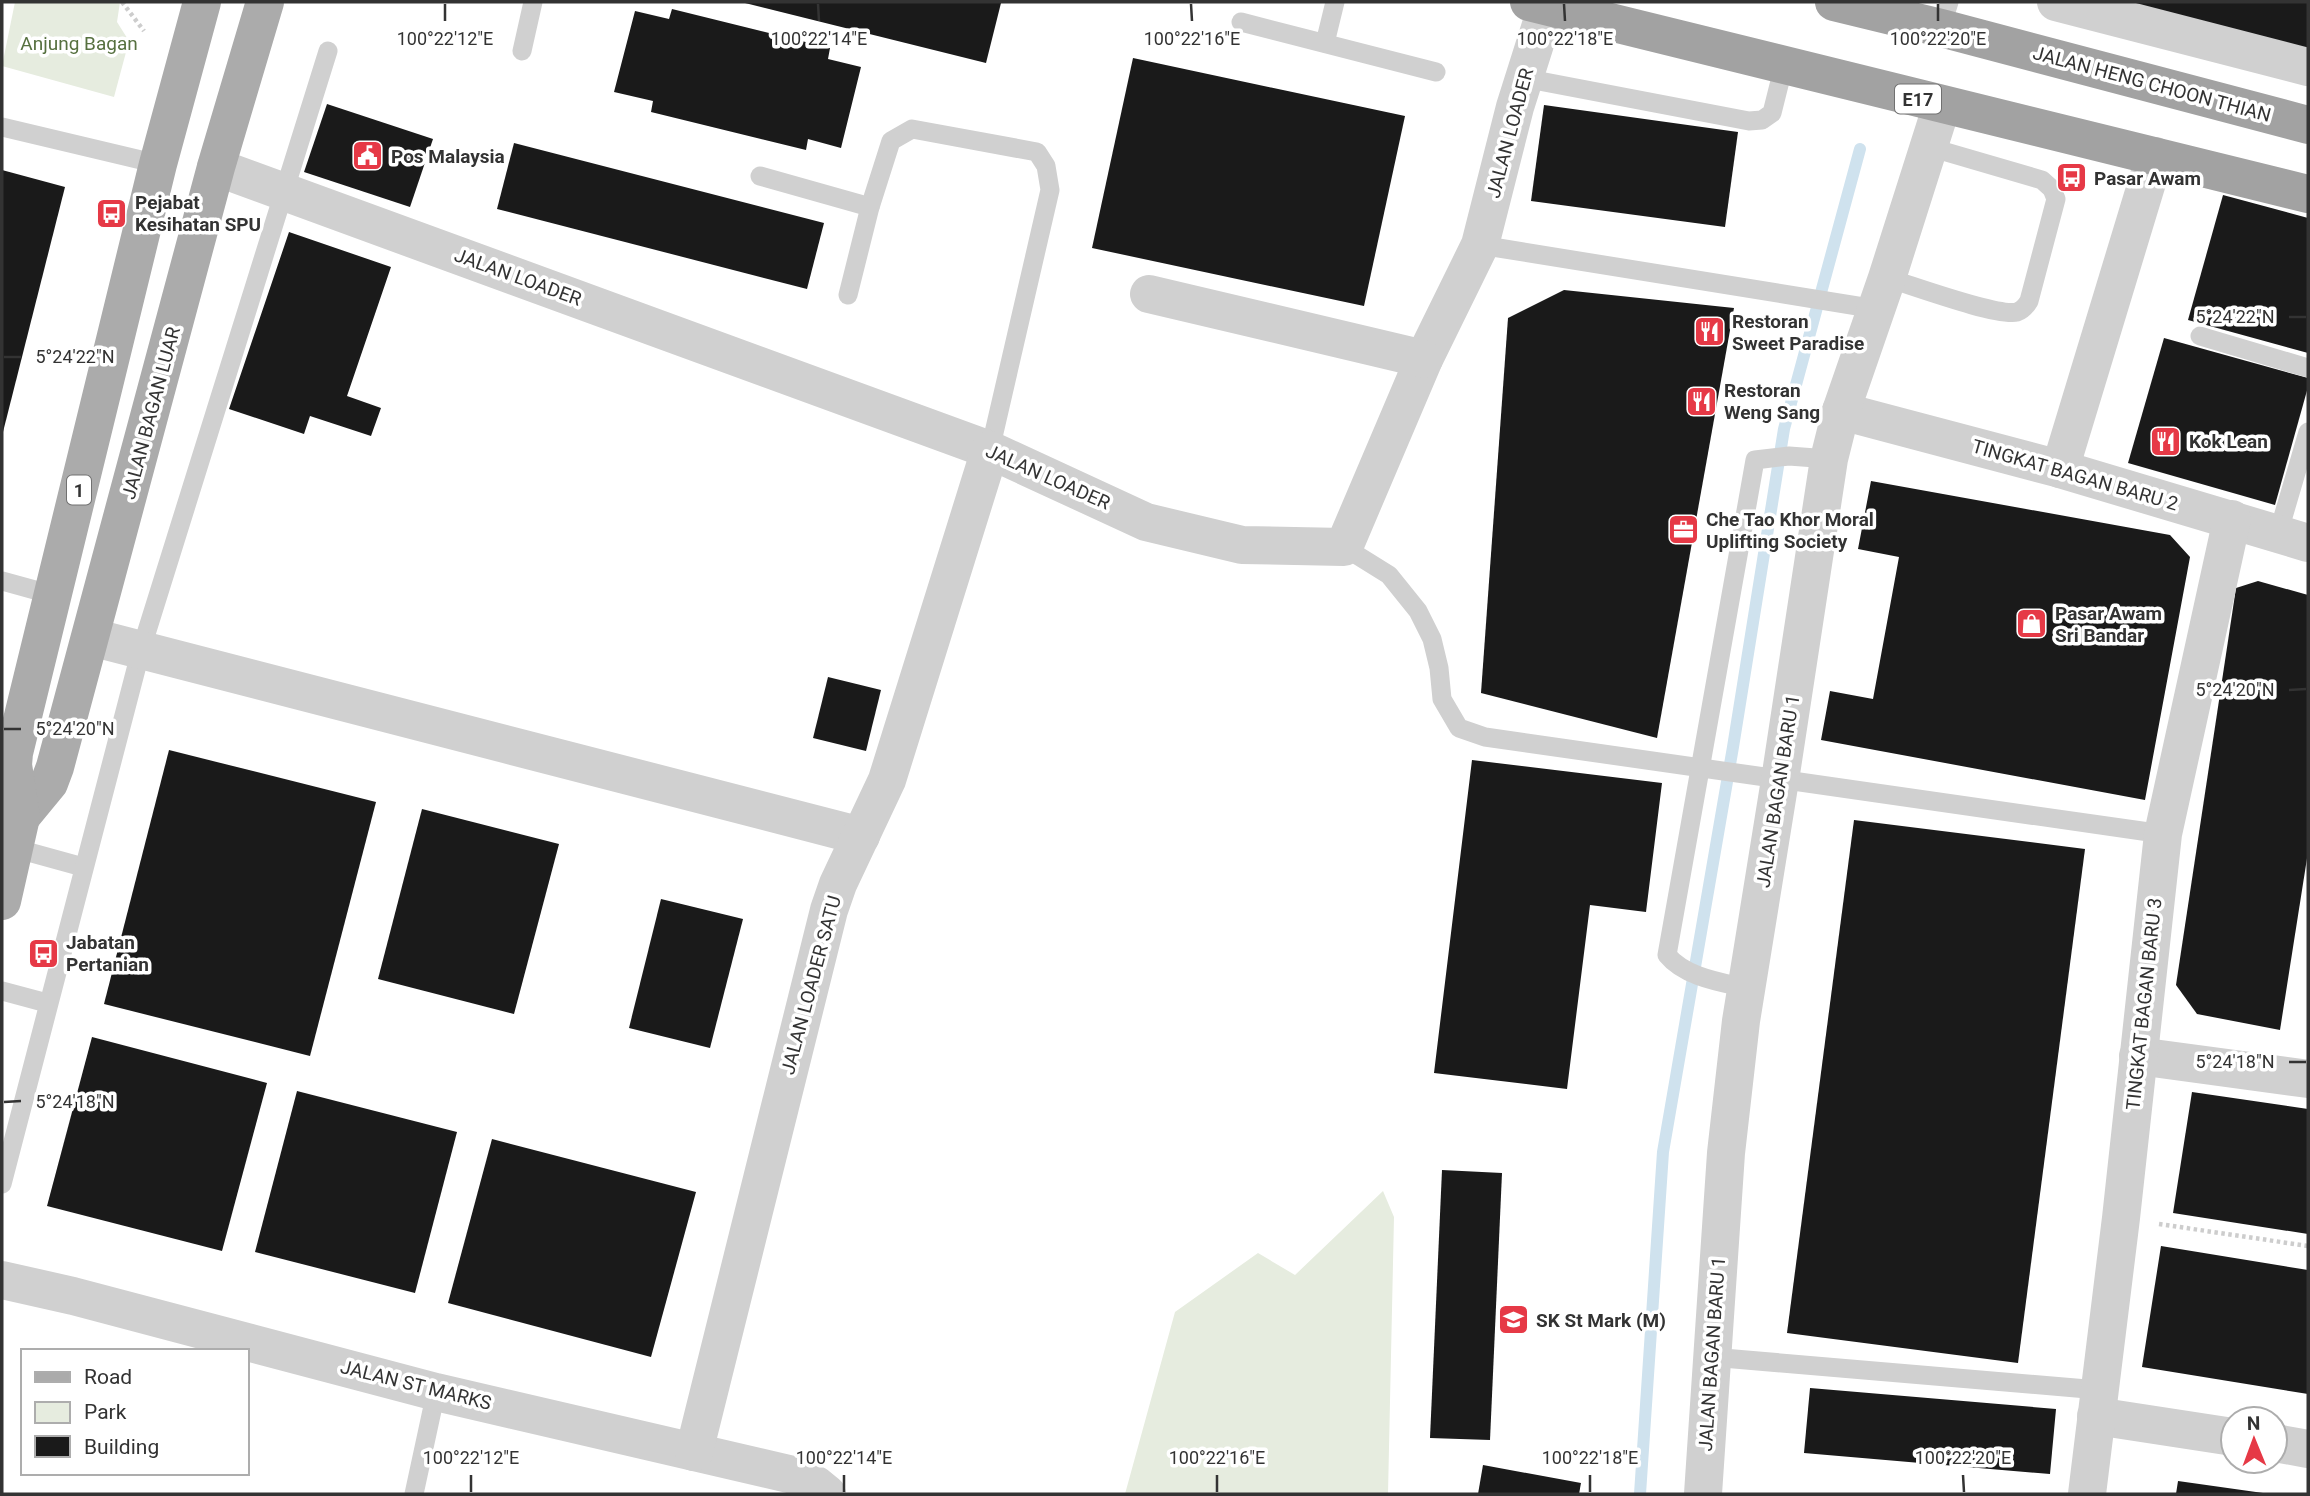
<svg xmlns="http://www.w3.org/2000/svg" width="2310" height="1496" font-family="Roboto,sans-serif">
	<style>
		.green { fill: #e6ecdf }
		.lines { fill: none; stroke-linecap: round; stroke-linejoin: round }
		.stream { stroke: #cfe2ee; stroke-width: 12 }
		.building { fill: #1a1a1a }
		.path { stroke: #cdcdcd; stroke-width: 4.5; stroke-dasharray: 3.5 3.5; stroke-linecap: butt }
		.service { stroke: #d0d0d0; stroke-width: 19 }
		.minor { stroke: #d0d0d0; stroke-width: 38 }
		.primary { stroke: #ababab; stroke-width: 38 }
		.trunk { stroke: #a2a2a2; stroke-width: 38 }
		.ticks { fill: none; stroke: #333; stroke-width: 2.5 }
		.labels { text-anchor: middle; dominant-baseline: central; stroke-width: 7; stroke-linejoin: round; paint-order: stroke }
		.shield { fill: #fff; stroke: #707070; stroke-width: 2 }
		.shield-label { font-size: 18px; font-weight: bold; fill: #333 }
		.park-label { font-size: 19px; fill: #56703f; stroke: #fff }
		.street-label { font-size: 19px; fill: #333; stroke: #fff }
		.poi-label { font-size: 19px; font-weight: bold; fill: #333; stroke: #fff; text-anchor: start }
		.ticks-label { font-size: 18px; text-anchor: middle; fill: #333; stroke: #fff; stroke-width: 7; stroke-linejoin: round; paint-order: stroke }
	</style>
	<rect width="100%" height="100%" fill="#fff"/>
	<g class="green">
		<path d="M15,2H120L117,22L129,41L114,97L2,66Z"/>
		<path d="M1383,1191L1394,1217L1388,1494H1125L1175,1312L1258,1253L1295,1275Z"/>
	</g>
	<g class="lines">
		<path class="stream" d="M1640,1494L1663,1152L1733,747L1784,429L1860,149"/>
	</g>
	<g class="building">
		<path d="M741,2H994L1001,3L986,63Z"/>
		<path d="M2122,2H2308V52Z"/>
		<path d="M672,9L830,48L828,59L861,67L841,148L808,139L806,150L651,112L653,101L614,92L635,11L669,19Z"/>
		<path d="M1133,58L1405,116L1364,306L1092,248Z"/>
		<path d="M327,104L433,139L410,207L304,172Z"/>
		<path d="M1544,105L1738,132L1725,227L1531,201Z"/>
		<path d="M514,143L824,223L807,289L497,209Z"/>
		<path d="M2,170L65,187L3,432H2Z"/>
		<path d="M2223,195L2308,218V353L2188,320Z"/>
		<path d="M289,232L391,267L347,396L381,408L371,436L310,416L304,434L229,409Z"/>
		<path d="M1564,290L1734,308L1657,738L1481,693L1508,318Z"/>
		<path d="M2164,338L2308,378V387L2275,505L2128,463Z"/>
		<path d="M1871,481L2170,535L2190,557L2145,800L1821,740L1830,691L1873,699L1899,557L1858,549Z"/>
		<path d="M2258,581L2308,595V852L2280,1030L2197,1014L2176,985L2236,588Z"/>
		<path d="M828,677L881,690L866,751L813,738Z"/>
		<path d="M169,750L376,802L310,1056L104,1004Z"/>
		<path d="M1472,760L1662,783L1646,912L1590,905L1567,1089L1434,1073Z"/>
		<path d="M422,809L559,844L514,1014L378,979Z"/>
		<path d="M1854,820L2085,849L2018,1363L1787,1333Z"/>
		<path d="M661,899L743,919L710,1048L629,1028Z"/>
		<path d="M92,1037L267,1083L222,1251L47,1206Z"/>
		<path d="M297,1091L457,1132L415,1293L255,1252Z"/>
		<path d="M2192,1092L2308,1109V1234L2173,1213Z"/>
		<path d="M492,1139L696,1192L651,1357L448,1303Z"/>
		<path d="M1442,1170L1502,1173L1490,1440L1430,1438Z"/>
		<path d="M2161,1246L2308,1270V1394L2142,1367Z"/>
		<path d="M1810,1388L2056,1409L2050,1474L1804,1453Z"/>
		<path d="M1483,1465L1581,1483L1579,1494H1478Z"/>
		<path d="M2178,1481L2263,1493V1494H2176Z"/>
	</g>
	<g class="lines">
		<g class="path">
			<path d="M122,2L144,31"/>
			<path d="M2159,1224L2308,1246"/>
		</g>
		<g class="service">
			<path d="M1241,22L1436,72"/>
			<path d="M1941,28L1949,2"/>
			<path d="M1325,43L1335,2"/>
			<path d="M522,51L533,2"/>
			<path d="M1524,78L1749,121L1762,120L1772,113L1784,65"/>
			<path d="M2,127L158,164"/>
			<path d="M760,176L870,207"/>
			<path d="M1480,245L1876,309"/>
			<path d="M1887,278C1911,285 1997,317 2017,312C2023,310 2026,306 2029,301L2056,199L2052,189L2042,180L1929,147"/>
			<path d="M848,295L870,207L891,141L912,129L1037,152L1046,166L1050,190L990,450"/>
			<path d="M2200,336L2308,368"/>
			<path d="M2278,534L2308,432"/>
			<path d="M1344,547L1389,575L1418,611L1432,639L1439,668L1442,699L1459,728L1485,737L2163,834"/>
			<path d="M2,581L53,595"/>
			<path d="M14,848L83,867"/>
			<path d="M1746,988C1720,982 1685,977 1667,955L1755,460L1789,456L1829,459"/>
			<path d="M2,991L47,1003"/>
			<path d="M2,1184L141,650L328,51"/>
			<path d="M1711,1357L2099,1390"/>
			<path d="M414,1494L436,1392"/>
		</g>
		<g class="minor">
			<path d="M2056,2L2308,67"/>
			<path d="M216,167L990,450L1146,522L1242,545L1344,547L1424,359L1480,245L1515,107L1547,6"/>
			<path d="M1149,294L1424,359"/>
			<path d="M1841,411L2060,469L2308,543"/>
			<path d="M2060,469L2155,156"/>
			<path d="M91,637L861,836"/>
			<path d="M2138,1056L2308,1079"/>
			<path d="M2,1280L73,1296L436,1392L793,1475L816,1485L827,1494"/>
			<path d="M2096,1416L2233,1437"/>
			<path d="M2275,1443L2308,1449"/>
			<path d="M694,1452L829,910L838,884L887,780L990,450"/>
			<path d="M1703,1494L1726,1153L1741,1021L1780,780L1829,459L1841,411L1887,278L1942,105"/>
			<path d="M2087,1494L2121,1218L2163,834L2232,519"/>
		</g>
		<g class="primary">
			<path d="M21,817L49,783L55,767L216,167L265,2"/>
			<path d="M2,901L21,817L13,765L14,753L158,164L202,2"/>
		</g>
		<g class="trunk">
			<path d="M1529,2L2308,194"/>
			<path d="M1834,2L1941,28L2308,125"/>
		</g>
	</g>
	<path class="ticks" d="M445,4V21M818,4L819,21M1191,4L1192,21M1564,4L1565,21M1938,4V21M2289,317H2306M4,357H21M2289,690L2306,689M4,729H21M2289,1062H2306M4,1102L21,1101M471,1475V1492M844,1475V1492M1217,1475V1492M1590,1475V1492M1963,1475L1964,1492"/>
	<defs>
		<symbol id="civic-square" viewBox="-11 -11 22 22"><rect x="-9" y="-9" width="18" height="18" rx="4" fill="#e63946" stroke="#fff"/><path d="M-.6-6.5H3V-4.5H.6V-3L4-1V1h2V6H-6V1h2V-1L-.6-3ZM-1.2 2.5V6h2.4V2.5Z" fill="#fff"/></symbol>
		<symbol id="bus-square" viewBox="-11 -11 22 22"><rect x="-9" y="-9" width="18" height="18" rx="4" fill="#e63946" stroke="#fff"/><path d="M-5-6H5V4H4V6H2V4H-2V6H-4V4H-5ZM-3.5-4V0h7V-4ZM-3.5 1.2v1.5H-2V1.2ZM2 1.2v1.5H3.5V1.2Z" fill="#fff"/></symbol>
		<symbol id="restaurant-square" viewBox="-11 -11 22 22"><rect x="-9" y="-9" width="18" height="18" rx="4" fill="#e63946" stroke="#fff"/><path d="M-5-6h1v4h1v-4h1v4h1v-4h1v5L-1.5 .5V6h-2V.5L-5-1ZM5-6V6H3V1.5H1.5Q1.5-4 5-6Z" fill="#fff"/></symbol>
		<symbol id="office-square" viewBox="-11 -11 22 22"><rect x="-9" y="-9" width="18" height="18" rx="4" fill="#e63946" stroke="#fff"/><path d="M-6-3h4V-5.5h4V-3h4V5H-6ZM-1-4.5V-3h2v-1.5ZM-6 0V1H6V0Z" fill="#fff"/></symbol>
		<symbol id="shop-square" viewBox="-11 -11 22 22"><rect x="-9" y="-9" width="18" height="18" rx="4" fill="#e63946" stroke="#fff"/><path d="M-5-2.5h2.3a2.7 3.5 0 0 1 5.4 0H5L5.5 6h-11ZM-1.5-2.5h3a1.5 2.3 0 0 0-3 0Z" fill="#fff"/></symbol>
		<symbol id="school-square" viewBox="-11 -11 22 22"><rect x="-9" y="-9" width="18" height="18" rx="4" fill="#e63946" stroke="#fff"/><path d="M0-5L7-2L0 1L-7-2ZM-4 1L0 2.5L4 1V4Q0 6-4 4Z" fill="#fff"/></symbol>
	</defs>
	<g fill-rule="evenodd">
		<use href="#civic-square" x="350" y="138" width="35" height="35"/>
		<use href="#bus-square" x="2054" y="160" width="35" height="35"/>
		<use href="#bus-square" x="94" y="196" width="35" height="35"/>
		<use href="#restaurant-square" x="1692" y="314" width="35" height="35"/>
		<use href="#restaurant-square" x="1684" y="384" width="35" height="35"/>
		<use href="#restaurant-square" x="2148" y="424" width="35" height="35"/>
		<use href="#office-square" x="1666" y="512" width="35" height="35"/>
		<use href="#shop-square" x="2014" y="606" width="35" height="35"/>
		<use href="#bus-square" x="26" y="936" width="35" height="35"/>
		<use href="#school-square" x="1496" y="1302" width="35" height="35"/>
	</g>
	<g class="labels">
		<g class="shield">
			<rect x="1895" y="84.5" width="46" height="29" rx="5"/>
			<rect x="67" y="475.5" width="24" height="29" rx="5"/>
		</g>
		<g class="shield-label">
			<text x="1918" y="99">E17</text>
			<text x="79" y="490">1</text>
		</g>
		<g class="park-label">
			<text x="79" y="43">Anjung Bagan</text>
		</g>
		<g class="street-label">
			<text transform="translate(2152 84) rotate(15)">JALAN HENG CHOON THIAN</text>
			<text transform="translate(1510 133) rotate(-75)">JALAN LOADER</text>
			<text transform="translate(518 277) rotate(20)">JALAN LOADER</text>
			<text transform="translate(151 413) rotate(-75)">JALAN BAGAN LUAR</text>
			<text transform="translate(2075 475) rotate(16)">TINGKAT BAGAN BARU 2</text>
			<text transform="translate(1048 477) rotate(24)">JALAN LOADER</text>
			<text transform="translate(1778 791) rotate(-81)">JALAN BAGAN BARU 1</text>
			<text transform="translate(811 985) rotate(-75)">JALAN LOADER SATU</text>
			<text transform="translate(2144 1004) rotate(-84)">TINGKAT BAGAN BARU 3</text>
			<text transform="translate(1712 1354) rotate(-86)">JALAN BAGAN BARU 1</text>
			<text transform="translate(416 1385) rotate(14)">JALAN ST MARKS</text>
		</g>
		<g class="poi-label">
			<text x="391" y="156">Pos Malaysia</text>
			<text x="2094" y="178">Pasar Awam</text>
			<text x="135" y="202">Pejabat<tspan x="135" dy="22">Kesihatan SPU</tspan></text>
			<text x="1732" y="321">Restoran<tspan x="1732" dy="22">Sweet Paradise</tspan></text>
			<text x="1724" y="390">Restoran<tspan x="1724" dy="22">Weng Sang</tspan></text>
			<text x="2189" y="441">Kok Lean</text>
			<text x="1706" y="519">Che Tao Khor Moral<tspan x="1706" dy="22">Uplifting Society</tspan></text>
			<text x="2055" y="613">Pasar Awam<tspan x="2055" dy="22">Sri Bandar</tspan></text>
			<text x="66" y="942">Jabatan<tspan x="66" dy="22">Pertanian</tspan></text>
			<text x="1536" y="1320">SK St Mark (M)</text>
		</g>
	</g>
	<g class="ticks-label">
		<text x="445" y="45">100°22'12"E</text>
		<text x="819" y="45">100°22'14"E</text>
		<text x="1192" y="45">100°22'16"E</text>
		<text x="1565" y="45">100°22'18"E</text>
		<text x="1938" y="45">100°22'20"E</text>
		<text x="2235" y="323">5°24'22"N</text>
		<text x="75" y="363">5°24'22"N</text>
		<text x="2235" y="696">5°24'20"N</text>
		<text x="75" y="735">5°24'20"N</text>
		<text x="2235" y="1068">5°24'18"N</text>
		<text x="75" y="1108">5°24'18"N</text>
		<text x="471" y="1464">100°22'12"E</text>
		<text x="844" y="1464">100°22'14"E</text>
		<text x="1217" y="1464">100°22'16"E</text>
		<text x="1590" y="1464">100°22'18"E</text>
		<text x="1963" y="1464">100°22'20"E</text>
	</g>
	<rect width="2310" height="1496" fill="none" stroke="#333333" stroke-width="7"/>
	<rect x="21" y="1349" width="228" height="126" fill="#ffffff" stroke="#adadad" stroke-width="2"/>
	<rect x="35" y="1372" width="35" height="10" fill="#ababab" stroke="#adadad" stroke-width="2"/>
	<text x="84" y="1384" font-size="21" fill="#333333">Road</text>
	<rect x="35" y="1402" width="35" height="21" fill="#e6ecdf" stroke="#adadad" stroke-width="2"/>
	<text x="84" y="1419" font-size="21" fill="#333333">Park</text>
	<rect x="35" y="1436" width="35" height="21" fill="#1a1a1a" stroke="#adadad" stroke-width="2"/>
	<text x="84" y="1454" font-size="21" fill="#333333">Building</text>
	<g transform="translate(2254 1440) rotate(359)"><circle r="33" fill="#ffffff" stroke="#adadad" stroke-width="2"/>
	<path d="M0-5L12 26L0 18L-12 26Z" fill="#e63946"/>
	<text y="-10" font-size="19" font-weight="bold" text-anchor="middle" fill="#333333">N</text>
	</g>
</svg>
